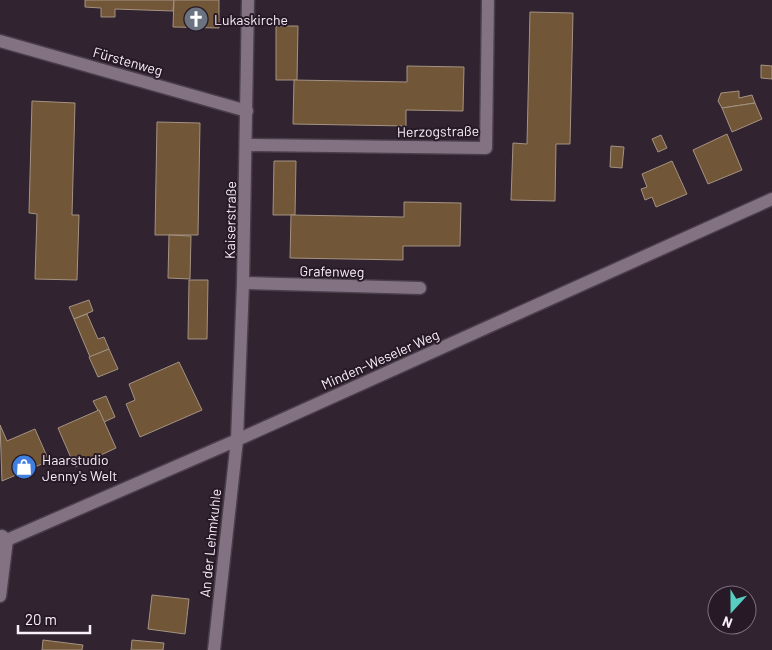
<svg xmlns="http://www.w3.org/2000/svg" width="772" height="650" font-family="Barlow,sans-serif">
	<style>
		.building { fill: #725638; stroke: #a49382 }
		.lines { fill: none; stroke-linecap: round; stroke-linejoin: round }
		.minor-casing { stroke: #493e49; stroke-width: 15 }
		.minor { stroke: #827282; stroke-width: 12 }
		.labels { text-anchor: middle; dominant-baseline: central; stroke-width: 4; stroke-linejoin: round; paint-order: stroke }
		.poi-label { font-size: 14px; fill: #f8eff8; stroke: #271926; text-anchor: start }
		.street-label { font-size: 14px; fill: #f8eff8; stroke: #271926 }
	</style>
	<rect width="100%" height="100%" fill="#312330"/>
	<g class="building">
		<path d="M85,0H174L173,11L115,9V17H101V8L85,7Z"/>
		<path d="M174,0H219V28L173,27Z"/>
		<path d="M530,12L573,13L570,144H556L555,201L511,200L513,143L527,144Z"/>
		<path d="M276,26H298L297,80H276Z"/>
		<path d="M761,65L772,66V79L761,78Z"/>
		<path d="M407,66L464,67L463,111L406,110V126L293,124L294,80L407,82Z"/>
		<path d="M739,91V98L752,95L755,103L722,108L718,101L721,93Z"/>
		<path d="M32,101L75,103L72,215H79L77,280L35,279L37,214L29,213Z"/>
		<path d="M755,103L762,119L732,132L722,108Z"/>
		<path d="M157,122L200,123L198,235H155Z"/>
		<path d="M727,134L742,170L708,184L693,150Z"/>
		<path d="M661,135L667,148L658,152L652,139Z"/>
		<path d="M611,146L624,147L622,168L610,167Z"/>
		<path d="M274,161H296L295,215H273Z"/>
		<path d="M672,161L687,194L656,207L652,197L645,200L641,189L647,187L642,174Z"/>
		<path d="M404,202L461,203L460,246H403V260L290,258L291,215L404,217Z"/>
		<path d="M169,235L191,236L190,279L168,278Z"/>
		<path d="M189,280H208L207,339H188Z"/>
		<path d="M89,300L93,311L74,319L69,307Z"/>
		<path d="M87,314L98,339L104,337L109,349L90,357L74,319Z"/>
		<path d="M109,349L118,369L98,377L89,357Z"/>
		<path d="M179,362L202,410L140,437L126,404L135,400L129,384Z"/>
		<path d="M106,396L115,417L104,422L93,401Z"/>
		<path d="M99,410L116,448L75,467L58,428Z"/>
		<path d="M0,425L7,441L35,429L49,461L2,481Z"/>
		<path d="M152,595L189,599L185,634L148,629Z"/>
		<path d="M43,640L83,645L82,650H42Z"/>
		<path d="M132,640L164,643L163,650H131Z"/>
	</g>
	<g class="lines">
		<defs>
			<g id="minor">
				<path d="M0,41L247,111"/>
				<path d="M246,145L486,148L488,0"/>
				<path d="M243,283L420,288"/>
				<path d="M0,543L237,440L772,199"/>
				<path d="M0,596L7,540L2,536"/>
				<path d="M214,650L237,440L243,283L248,0"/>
			</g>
		</defs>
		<use href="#minor" class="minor-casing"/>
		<use href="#minor" class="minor"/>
	</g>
	<defs>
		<symbol id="church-disc" viewBox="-11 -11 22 22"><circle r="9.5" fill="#6b7280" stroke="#271926"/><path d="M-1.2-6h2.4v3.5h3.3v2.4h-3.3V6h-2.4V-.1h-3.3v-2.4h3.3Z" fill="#fff"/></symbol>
		<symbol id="shop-disc" viewBox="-11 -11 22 22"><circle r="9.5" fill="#3f7fe0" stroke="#271926"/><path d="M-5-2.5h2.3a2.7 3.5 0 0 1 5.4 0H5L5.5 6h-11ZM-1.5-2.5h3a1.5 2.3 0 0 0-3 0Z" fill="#fff"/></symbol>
	</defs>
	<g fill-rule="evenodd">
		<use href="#church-disc" x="182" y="5" width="28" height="28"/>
		<use href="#shop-disc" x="10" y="453" width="28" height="28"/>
	</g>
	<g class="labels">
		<g class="poi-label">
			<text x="214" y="19">Lukaskirche</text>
			<text x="42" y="459">Haarstudio<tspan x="42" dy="16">Jenny's Welt</tspan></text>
		</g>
		<g class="street-label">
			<text transform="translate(128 61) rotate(16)">Fürstenweg</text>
			<text transform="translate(438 131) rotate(-1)">Herzogstraße</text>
			<text transform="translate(230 220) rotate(-89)">Kaiserstraße</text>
			<text transform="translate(332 271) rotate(1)">Grafenweg</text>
			<text transform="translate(380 359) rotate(-24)">Minden-Weseler Weg</text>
			<text transform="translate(210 543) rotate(-84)">An der Lehmkuhle</text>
		</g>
	</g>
	<g transform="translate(732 610) rotate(201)"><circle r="24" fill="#271926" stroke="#7b6f7a"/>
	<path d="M0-4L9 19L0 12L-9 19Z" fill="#57cec1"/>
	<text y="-8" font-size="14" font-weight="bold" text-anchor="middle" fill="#f8eff8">N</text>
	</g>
	<path d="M18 625v8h72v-8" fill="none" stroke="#f8eff8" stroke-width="2.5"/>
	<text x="25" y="625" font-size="15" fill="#f8eff8" stroke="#271926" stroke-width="4" paint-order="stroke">20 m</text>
</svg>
